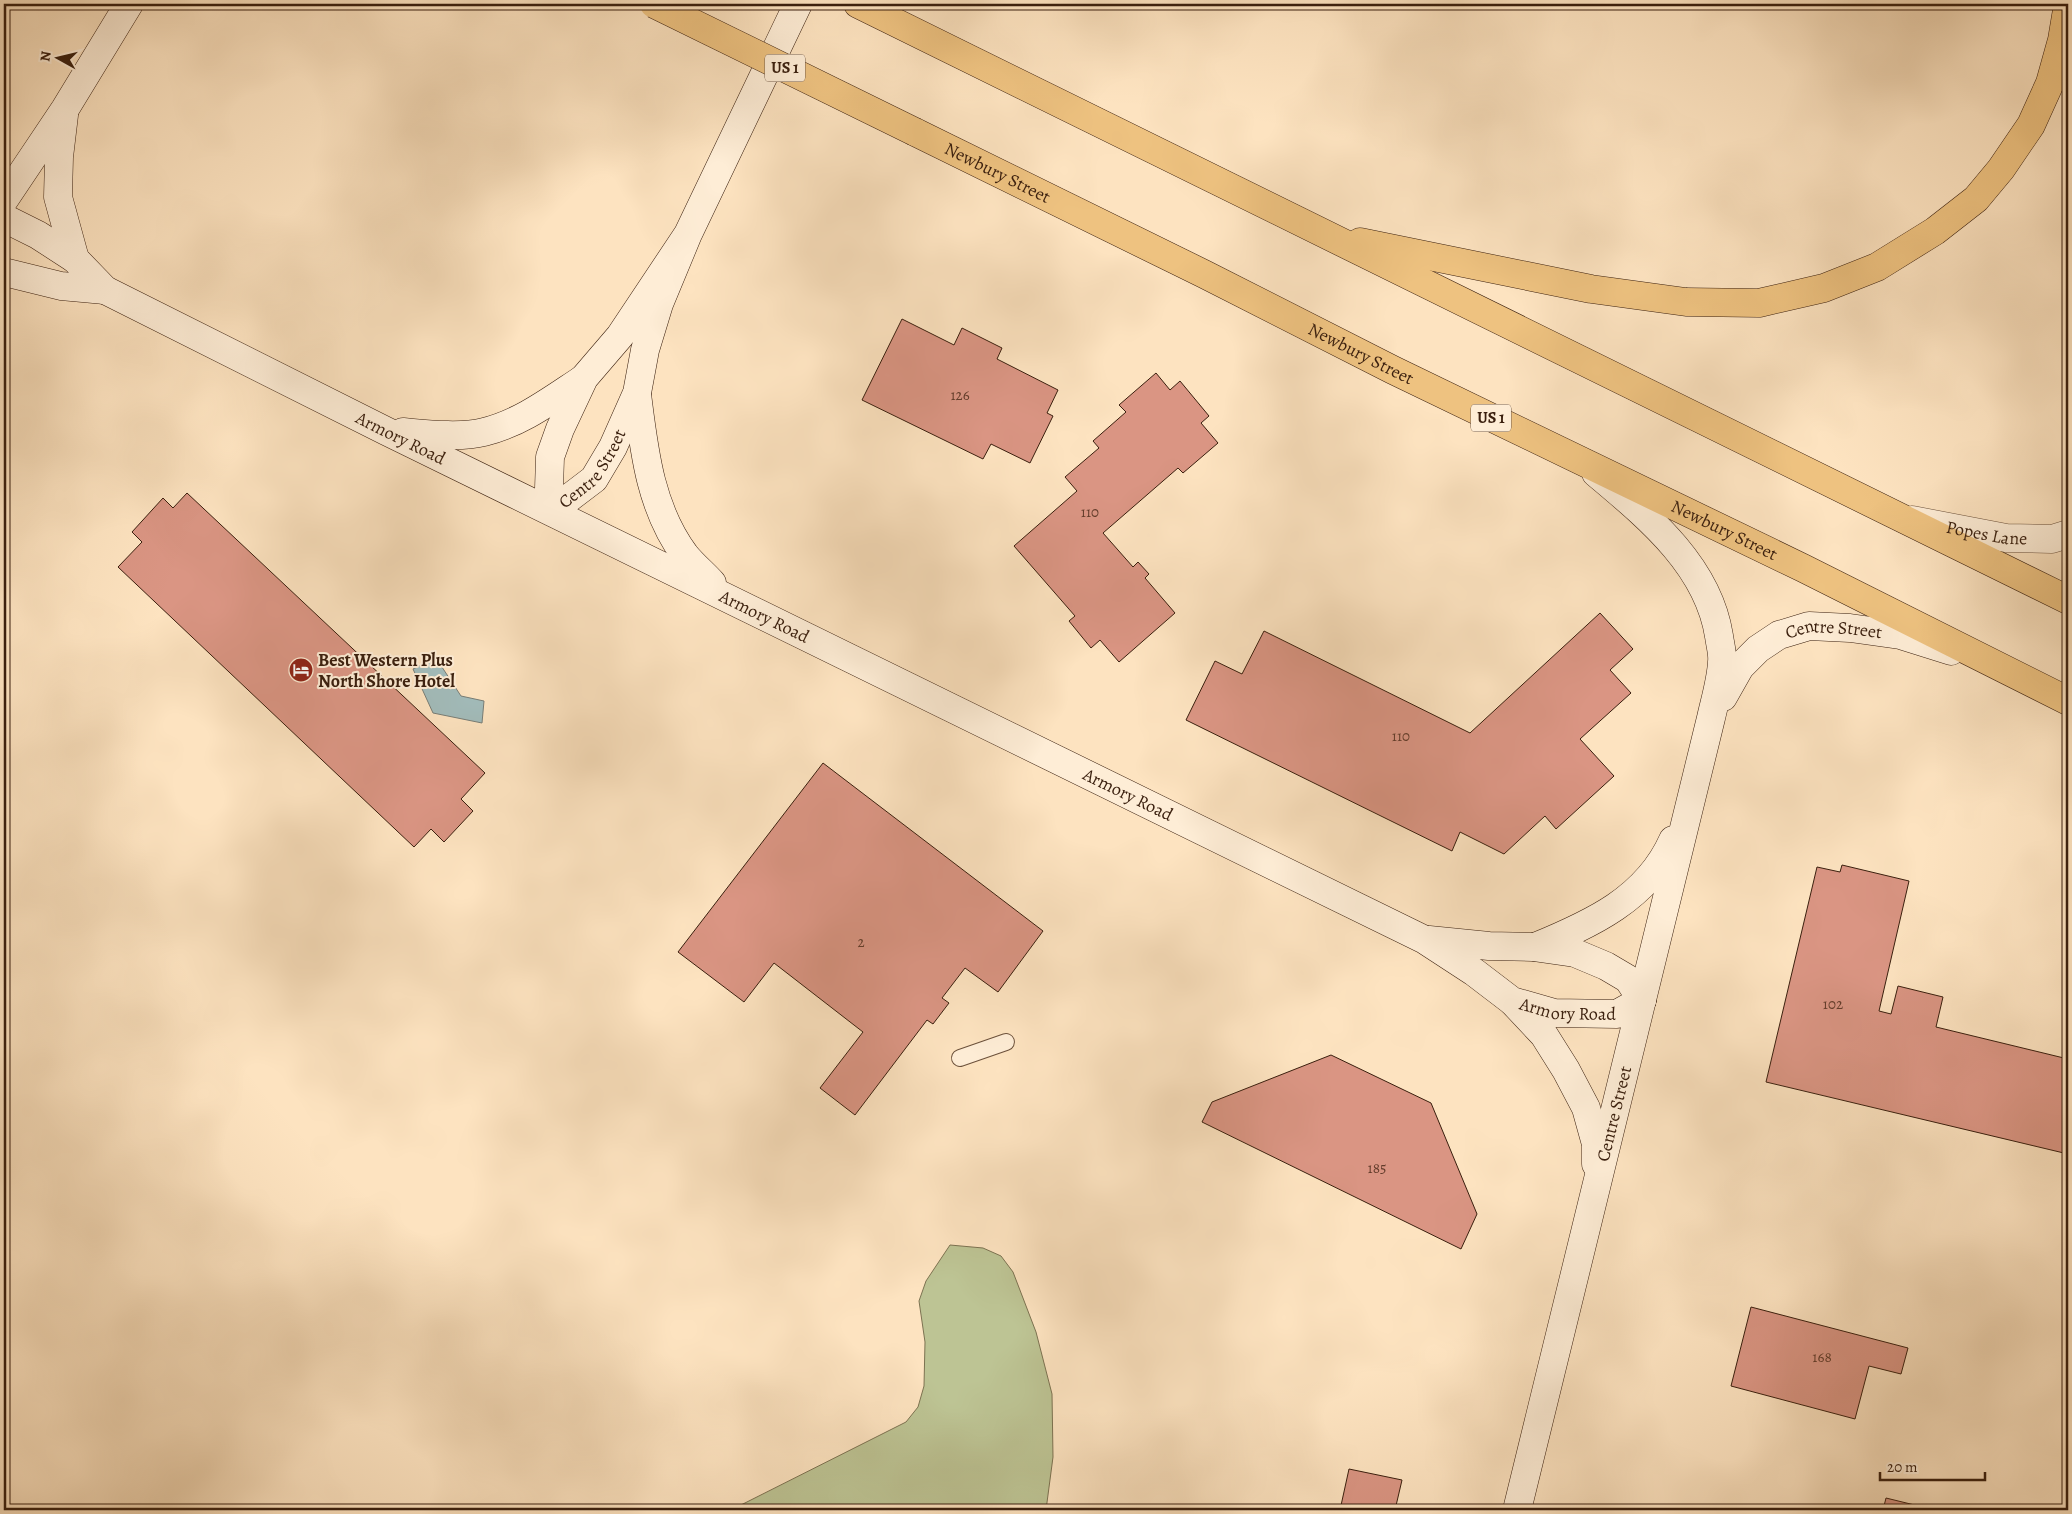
<svg xmlns="http://www.w3.org/2000/svg" width="2072" height="1514" font-family="Alegreya,serif">
	<style>
		.green { fill: #bdc494; stroke: #7c7251 }
		.water { fill: #a2bcbb; stroke: #787d76 }
		.building { fill: #da9583; stroke: #3a1f0e }
		.lines { fill: none; stroke-linecap: round; stroke-linejoin: round }
		.service-casing { stroke: #6b503a; stroke-width: 18 }
		.minor-casing { stroke: #6b503a; stroke-width: 29 }
		.secondary-casing { stroke: #3a1f0e; stroke-width: 29 }
		.primary-casing { stroke: #3a1f0e; stroke-width: 29 }
		.service { stroke: #feedd6; stroke-width: 16 }
		.minor { stroke: #feedd6; stroke-width: 28 }
		.secondary { stroke: #feedd6; stroke-width: 28 }
		.primary { stroke: #eec280; stroke-width: 28 }
		.primary-bridge-casing { stroke: #3a1f0e; stroke-width: 29; stroke-linecap: butt }
		.primary-bridge { stroke: #eec280; stroke-width: 28 }
		.labels { text-anchor: middle; dominant-baseline: central; stroke-width: 4; stroke-linejoin: round; paint-order: stroke }
		.number-label { font-size: 15px; fill: #623c2b }
		.shield { fill: #feedd6; stroke: #755d4a; stroke-width: 1 }
		.shield-label { font-size: 16px; font-weight: bold; fill: #3a1f0e }
		.street-label { font-size: 18px; fill: #3a1f0e; stroke: #feedd6 }
		.poi-label { font-size: 18px; font-weight: bold; fill: #3a1f0e; stroke: #feedd6; text-anchor: start }
	</style>
	<rect width="100%" height="100%" fill="#fde3c0"/>
	<filter id="stains"><feTurbulence type="fractalNoise" baseFrequency=".004" numOctaves="4"/><feColorMatrix values="0 0 0 0 .2 0 0 0 0 .09 0 0 0 0 .02 0 0 0 .5 -.17"/></filter>
	<radialGradient id="worn" r=".72"><stop offset=".6" stop-color="#630" stop-opacity="0"/><stop offset="1" stop-color="#630" stop-opacity=".3"/></radialGradient>
	<path class="green" d="M950,1245L983,1248L1001,1256L1013,1272L1036,1332L1052,1394L1053,1457L1046,1510H731L906,1422L918,1407L924,1386L925,1342L919,1301L926,1281Z"/>
	<path class="water" d="M436,658L461,696L484,701L482,723L433,713L413,669Z"/>
	<g class="building">
		<path d="M902,319L954,345L962,328L1002,348L997,359L1058,390L1047,413L1053,416L1030,463L991,444L983,459L862,400Z"/>
		<path d="M1156,373L1170,390L1180,381L1209,416L1201,423L1218,443L1183,473L1178,468L1103,533L1133,567L1138,562L1149,574L1145,578L1175,613L1119,662L1100,640L1091,648L1069,621L1075,616L1014,546L1077,491L1065,477L1099,448L1093,441L1126,412L1119,405Z"/>
		<path d="M187,493L485,773L461,799L473,811L444,842L431,829L414,847L118,567L142,542L132,532L163,498L173,508Z"/>
		<path d="M1600,613L1633,649L1610,670L1631,693L1580,739L1614,776L1556,829L1545,816L1504,854L1460,832L1452,851L1186,720L1215,661L1242,674L1264,631L1470,733Z"/>
		<path d="M823,763L1043,931L998,992L965,968L942,998L949,1003L933,1024L927,1020L855,1115L820,1088L863,1032L774,963L744,1002L678,952Z"/>
		<path d="M1842,865L1909,881L1879,1011L1891,1014L1898,986L1943,997L1936,1027L2068,1059V1154L1766,1082L1817,867L1840,872Z"/>
		<path d="M1331,1055L1431,1103L1477,1214L1461,1249L1202,1122L1212,1102Z"/>
		<path d="M1751,1307L1908,1348L1901,1374L1869,1366L1855,1419L1731,1386Z"/>
		<path d="M1349,1469L1402,1480L1395,1510H1340Z"/>
		<path d="M1886,1498L1935,1510H1883Z"/>
	</g>
	<g class="lines">
		<defs>
			<path id="service" d="M960,1058L1006,1042"/>
			<g id="minor">
				<path id="s1" d="M1912,520L2006,538L2052,539L2068,534"/>
			</g>
			<g id="secondary">
				<path d="M64,115L59,157L58,197L75,259"/>
				<path d="M4,200L65,109L129,4"/>
				<path id="s2" d="M4,218L38,235L75,259L105,290L386,431L1425,940L1474,972L1512,1001L1554,1013L1617,1014L1642,1000"/>
				<path id="s3" d="M688,234L620,336L584,378L560,429L550,457L549,489L552,511L594,479L613,447L637,393L645,350L659,304L688,234L798,4"/>
				<path d="M4,272L61,286L105,290"/>
				<path d="M637,394C644,450 650,508 685,555C693,565 704,574 712,583"/>
				<path d="M403,432C426,434 461,438 484,432C521,423 551,400 583,379"/>
				<path id="s4" d="M1723,697L1740,667L1758,649L1779,635L1809,626L1850,628L1900,635L1951,651"/>
				<path d="M1429,940L1489,946L1533,947L1575,953L1606,966L1628,979L1642,1000"/>
				<path d="M1535,947C1591,924 1647,899 1673,840"/>
				<path d="M1513,1002L1544,1035L1566,1070L1586,1108L1596,1144V1164"/>
				<path id="s5" d="M1517,1510L1711,718C1715,700 1721,681 1722,662C1723,654 1720,644 1719,636C1708,565 1647,516 1596,473"/>
			</g>
			<g id="primary">
				<path d="M858,4L2068,600"/>
				<path id="s6" d="M915,132L1204,274L1393,370L1803,568L2068,701"/>
				<path d="M1360,242L1591,289L1686,302L1759,303L1824,288L1877,267L1935,231L1976,199L2001,169L2031,125L2050,83L2062,40L2068,4"/>
			</g>
		</defs>
		<use href="#service" class="service-casing"/>
		<use href="#minor" class="minor-casing"/>
		<use href="#secondary" class="secondary-casing"/>
		<use href="#primary" class="primary-casing"/>
		<use href="#service" class="service"/>
		<use href="#minor" class="minor"/>
		<use href="#secondary" class="secondary"/>
		<use href="#primary" class="primary"/>
		<defs>
			<path id="primary-bridge" d="M654,4L915,132"/>
		</defs>
		<use href="#primary-bridge" class="primary-bridge-casing"/>
		<use href="#primary-bridge" class="primary-bridge"/>
	</g>
	<defs>
		<symbol id="hotel-disc" viewBox="-11 -11 22 22"><circle r="9.5" fill="#8f2418" stroke="#feedd6"/><path d="M-6-4.5h1.5V1H6V5H4.5V3h-9V5H-6ZM-4 0a1.8 1.8 0 1 1 3.6 0ZM.5 0V-2.5h3Q6-2.5 6 0Z" fill="#fff"/></symbol>
	</defs>
	<g fill-rule="evenodd">
		<use href="#hotel-disc" x="287" y="656" width="28" height="28"/>
	</g>
	<g class="labels">
		<g class="number-label">
			<text x="960" y="395">126</text>
			<text x="1090" y="512">110</text>
			<text x="1401" y="736">110</text>
			<text x="861" y="942">2</text>
			<text x="1833" y="1004">102</text>
			<text x="1377" y="1168">185</text>
			<text x="1822" y="1357">168</text>
		</g>
		<g class="shield">
			<rect x="765" y="54.5" width="40" height="27" rx="4"/>
			<rect x="1471" y="404.5" width="40" height="27" rx="4"/>
		</g>
		<g class="shield-label">
			<text x="785" y="68">US 1</text>
			<text x="1491" y="418">US 1</text>
		</g>
		<g class="street-label">
			<text stroke="none"><textPath href="#s6" startOffset="92">Newbury Street</textPath></text>
			<text stroke="none"><textPath href="#s6" startOffset="498">Newbury Street</textPath></text>
			<text stroke="none"><textPath href="#s2" startOffset="456">Armory Road</textPath></text>
			<text stroke="none"><textPath href="#s3" startOffset="378">Centre Street</textPath></text>
			<text stroke="none"><textPath href="#s6" startOffset="902">Newbury Street</textPath></text>
			<text stroke="none"><textPath href="#s1" startOffset="76">Popes Lane</textPath></text>
			<text stroke="none"><textPath href="#s2" startOffset="861">Armory Road</textPath></text>
			<text stroke="none"><textPath href="#s4" startOffset="141">Centre Street</textPath></text>
			<text stroke="none"><textPath href="#s2" startOffset="1266">Armory Road</textPath></text>
			<text stroke="none"><textPath href="#s2" startOffset="1760">Armory Road</textPath></text>
			<text stroke="none"><textPath href="#s5" startOffset="408">Centre Street</textPath></text>
		</g>
		<g class="poi-label">
			<text x="318" y="660">Best Western Plus<tspan x="318" dy="21">North Shore Hotel</tspan></text>
		</g>
	</g>
	<rect width="2072" height="1514" fill="none" stroke="#fde3c0" stroke-width="20"/>
	<rect x="5" y="5" width="2062" height="1504" fill="none" stroke="#3a1f0e" stroke-width="2.5"/>
	<rect x="10" y="10" width="2052" height="1494" fill="none" stroke="#3a1f0e"/>
	<g transform="translate(58 58) rotate(278)" stroke="#feedd6" stroke-width="4" paint-order="stroke">
	<path d="M0-4L9 19L0 12L-9 19Z" fill="#3a1f0e"/>
	<text y="-8" font-size="14" font-weight="bold" text-anchor="middle" fill="#3a1f0e">N</text>
	</g>
	<path d="M1880 1472v8h105v-8" fill="none" stroke="#3a1f0e" stroke-width="2.5"/>
	<text x="1887" y="1472" font-size="15" fill="#3a1f0e" stroke="#feedd6" stroke-width="4" paint-order="stroke">20 m</text>
	<rect width="100%" height="100%" filter="url(#stains)"/>
	<rect width="100%" height="100%" fill="url(#worn)"/>
</svg>
